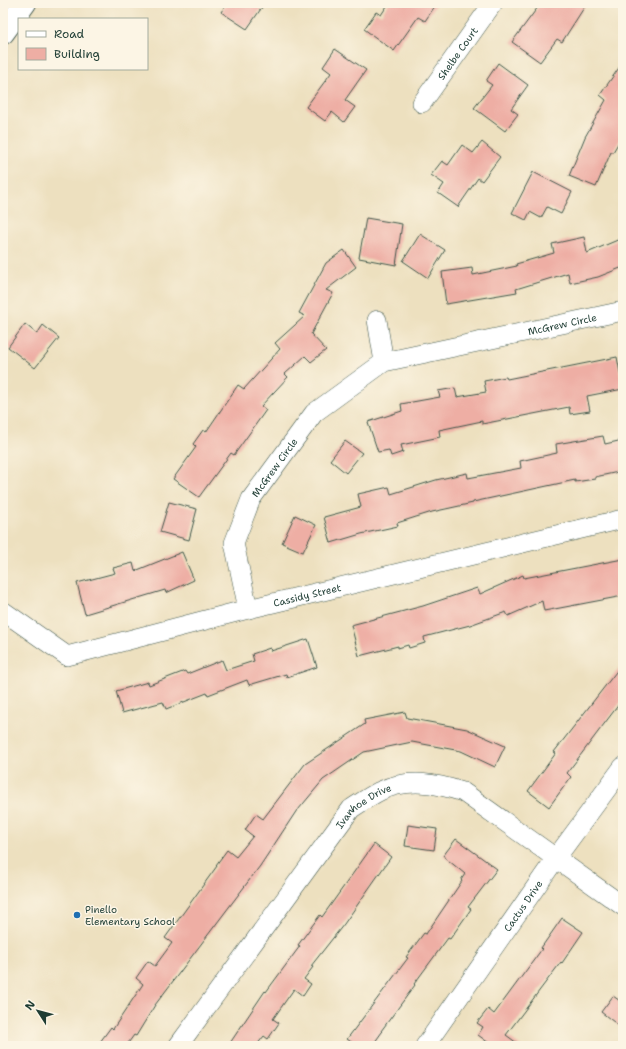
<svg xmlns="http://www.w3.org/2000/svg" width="626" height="1049" font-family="'Shantell Sans',sans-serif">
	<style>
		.building { fill: #eeaea4 }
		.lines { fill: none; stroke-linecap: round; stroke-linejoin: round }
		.minor-casing { stroke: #3e5549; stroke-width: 20 }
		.major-casing { stroke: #3e5549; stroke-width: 24 }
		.minor { stroke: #fff; stroke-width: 19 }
		.major { stroke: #fff; stroke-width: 22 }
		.poi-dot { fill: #1f6fb2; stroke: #fcf5e5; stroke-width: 1.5 }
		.labels { text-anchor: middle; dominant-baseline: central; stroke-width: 3; stroke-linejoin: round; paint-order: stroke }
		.street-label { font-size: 10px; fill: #1f3d34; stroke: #fcf5e5 }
		.poi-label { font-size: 10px; fill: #1f3d34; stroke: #fcf5e5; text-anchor: start }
	</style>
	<rect width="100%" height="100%" fill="#fcf5e5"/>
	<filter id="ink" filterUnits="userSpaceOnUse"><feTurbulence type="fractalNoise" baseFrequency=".025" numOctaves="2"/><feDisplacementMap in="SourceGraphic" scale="8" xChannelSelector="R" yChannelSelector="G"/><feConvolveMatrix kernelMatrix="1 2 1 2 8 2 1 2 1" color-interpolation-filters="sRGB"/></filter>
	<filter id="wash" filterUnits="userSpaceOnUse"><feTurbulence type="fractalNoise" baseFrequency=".012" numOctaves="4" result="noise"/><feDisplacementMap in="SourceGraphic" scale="16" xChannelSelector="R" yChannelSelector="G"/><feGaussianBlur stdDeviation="0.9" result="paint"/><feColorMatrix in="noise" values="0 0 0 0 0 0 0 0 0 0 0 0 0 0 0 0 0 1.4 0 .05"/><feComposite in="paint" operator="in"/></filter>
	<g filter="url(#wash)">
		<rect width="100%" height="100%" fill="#ede0bf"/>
		<g id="blocks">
			<g class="building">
				<path d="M227,3H265L247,29L221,12Z"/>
				<path d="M389,3H437L425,21L418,17L394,51L364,29L376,12L381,15Z"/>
				<path d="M541,3H587L562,42L557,39L540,62L512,42Z"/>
				<path d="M335,49L366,70L345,100L355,107L344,122L332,112L325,121L306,107L331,73L323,67Z"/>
				<path d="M623,62V135L613,152H611L596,187L569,176L585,137L606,100L600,95Z"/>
				<path d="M498,63L528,85L511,109L518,114L505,131L474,108L492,85L486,81Z"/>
				<path d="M482,142L500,157L482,181L478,178L458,207L438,193L444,184L431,175L442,161L448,165L462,145L473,153Z"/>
				<path d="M533,172L572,192L561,214L547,207L541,218L530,212L526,220L512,213Z"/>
				<path d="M366,218L402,224L396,265L359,258Z"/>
				<path d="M420,234L445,250L428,278L403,261Z"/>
				<path d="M584,237L587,253L620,239L623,246V267L598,277L570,283L568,273L516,289L517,292L446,304L442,272L472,268L473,275L517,266L516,264L554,253L552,244Z"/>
				<path d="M344,250L356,267L326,290L333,293L311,334L326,350L311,362L305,356L285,374L288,377L261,406L266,410L234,455L231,453L199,497L173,479L196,447L193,444L203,430L206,432L238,385L244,389L280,349L275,343L305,316L299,313L326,263Z"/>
				<path d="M25,324L37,334L43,325L59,338L35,368L8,347Z"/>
				<path d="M617,357L623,389L587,396L590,411L570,414L569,407L482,424V421L439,430L440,437L401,445L403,452L391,456L389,450L378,452L368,422L402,411L401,404L440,397L438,391L455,388L457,397L486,392L484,381L506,377L507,379Z"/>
				<path d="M603,436L605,444L623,440V471L595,477V479L575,482V480L473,502V503L432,512L397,523L398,526L361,534L331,543L324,517L361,507L358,494L389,487L391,494L436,480L467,473L468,478L521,468L520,461L557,453L556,444Z"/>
				<path d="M345,441L362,453L346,473L330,460Z"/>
				<path d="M169,502L197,509L189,540L160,532Z"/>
				<path d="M295,515L316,525L303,552L282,543Z"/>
				<path d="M182,552L194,580L166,593L165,590L85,614L77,583L115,573L113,568L133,563L135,571Z"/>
				<path d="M623,559V596L544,611L542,601L508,616L506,612L470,625L424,637L425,643L409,648L408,645L398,648V646L359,656L351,625L423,606L477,588L480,594L523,575L524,578Z"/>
				<path d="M308,639L317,667L287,677L286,674L249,685L247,680L208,695L207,693L166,709L163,702L122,713L116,691L148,682L149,685L185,671L187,674L222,660L226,670L254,661L252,654L270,648L271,651Z"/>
				<path d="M623,663V699L567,773L571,777L549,807L528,791L556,753L554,752Z"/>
				<path d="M405,712L407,718L467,729L505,746L495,767L461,751L412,742L364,752L323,780L298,810H297L260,866L155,1005L136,1036L134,1035L126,1046H97L111,1027L113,1029L143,984L136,978L148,961L155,966L172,943L165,938L217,866L216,865L227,850L236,857L253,836L245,830L256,814L263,819L305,764L365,724L364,720Z"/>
				<path d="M408,825L437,829L434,850L405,846Z"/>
				<path d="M456,839L497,869L468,907L471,909L450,939L448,938L414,984L415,985L381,1031L382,1032L372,1046H357L347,1039L408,958L406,957L424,933L426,934L462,881L461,880L465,874L443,856Z"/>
				<path d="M374,844L391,857L344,924L311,966L313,967L304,979L311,984L303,996L294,989L273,1019L279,1023L268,1039L264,1036L256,1046H228L265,991L266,992L300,946L298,945L320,915L322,917Z"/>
				<path d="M562,918L583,932L562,963L561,962L506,1035L521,1046H493L478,1035L483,1027L477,1023L488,1009L494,1014L542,949L541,948Z"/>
				<path d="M613,996L623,1003V1029L601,1012Z"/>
			</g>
		</g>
	</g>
	<g filter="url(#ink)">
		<use href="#blocks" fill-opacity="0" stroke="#3e5549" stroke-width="1"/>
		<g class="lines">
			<defs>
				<g id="minor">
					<path id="s1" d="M422,103L493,3"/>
					<path d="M377,320L384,362"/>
					<path id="s2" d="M248,609L234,543L251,499L314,413L384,362L623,311"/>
					<path id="s3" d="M3,611L67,656L248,609L623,519"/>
					<path id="s4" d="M178,1046L351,809C360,803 370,796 380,791C408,778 435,783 463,792L623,906"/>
					<path id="s5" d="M425,1046L556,858L623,767"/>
				</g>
				<path id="major" d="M3,33L25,3"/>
			</defs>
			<use href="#minor" class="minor-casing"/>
			<use href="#major" class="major-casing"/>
			<use href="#minor" class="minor"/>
			<use href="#major" class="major"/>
		</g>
	</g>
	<circle class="poi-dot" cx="77" cy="915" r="4"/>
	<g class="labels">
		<g class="street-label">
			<text stroke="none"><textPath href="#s1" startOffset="61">Shelbe Court</textPath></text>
			<text stroke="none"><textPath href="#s2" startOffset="490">McGrew Circle</textPath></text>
			<text stroke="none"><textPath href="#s2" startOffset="154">McGrew Circle</textPath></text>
			<text stroke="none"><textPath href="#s3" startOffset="326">Cassidy Street</textPath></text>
			<text stroke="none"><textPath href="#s4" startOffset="305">Ivanhoe Drive</textPath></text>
			<text stroke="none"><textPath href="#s5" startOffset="171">Cactus Drive</textPath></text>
		</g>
		<g class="poi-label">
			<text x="85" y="909">Pinello<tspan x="85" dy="12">Elementary School</tspan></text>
		</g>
	</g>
	<rect width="626" height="1049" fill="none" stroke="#fcf5e5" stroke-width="16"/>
	<rect x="18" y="18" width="130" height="52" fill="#fcf5e5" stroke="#a4ab9e"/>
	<rect x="26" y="31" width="20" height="6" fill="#ffffff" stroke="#a4ab9e"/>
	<text x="54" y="38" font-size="12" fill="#1f3d34">Road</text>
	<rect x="26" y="48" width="20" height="12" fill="#eeaea4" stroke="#a4ab9e"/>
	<text x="54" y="58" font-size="12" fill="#1f3d34">Building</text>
	<g transform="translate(38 1011) rotate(306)" stroke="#fcf5e5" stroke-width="3" paint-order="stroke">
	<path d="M0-3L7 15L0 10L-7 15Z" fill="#1f3d34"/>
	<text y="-6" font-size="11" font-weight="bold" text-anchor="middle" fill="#1f3d34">N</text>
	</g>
</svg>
